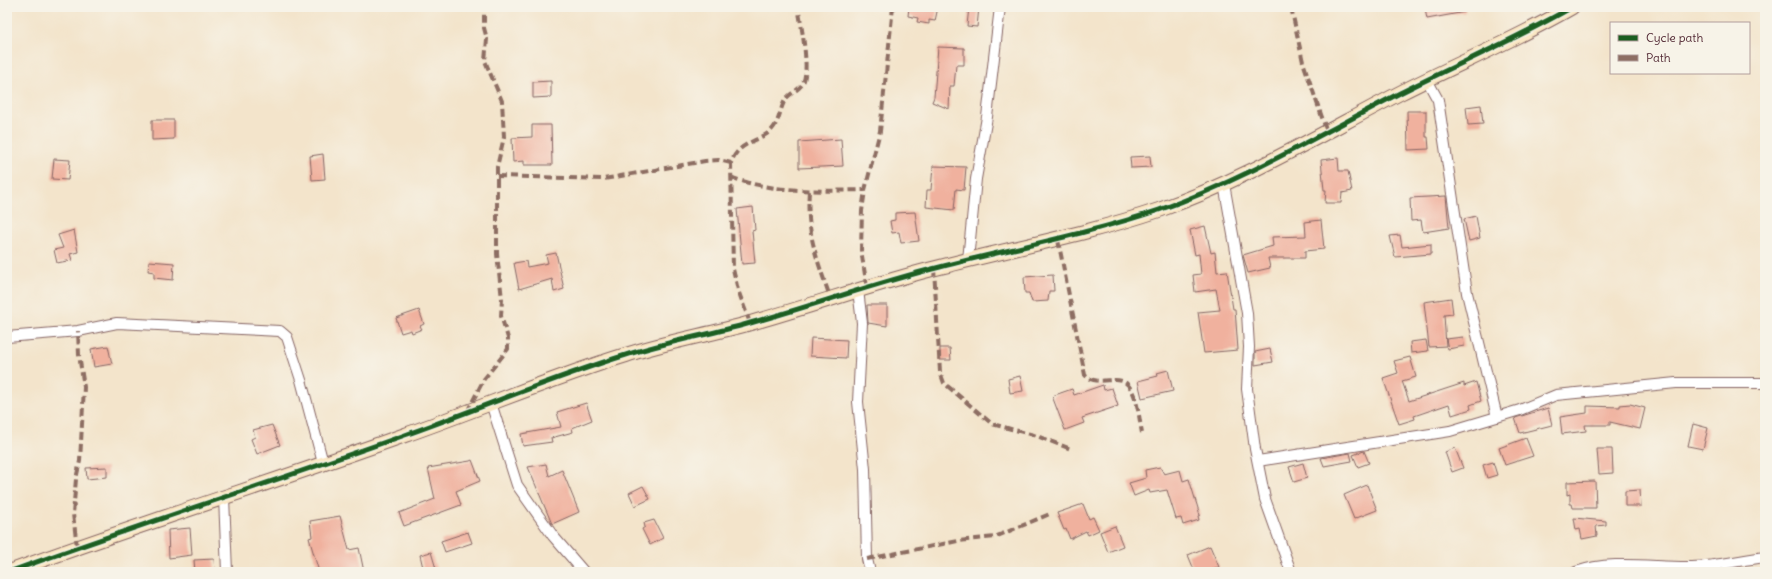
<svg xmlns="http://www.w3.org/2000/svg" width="1772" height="579" font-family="Delius,sans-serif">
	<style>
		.building { fill: #f0b19e }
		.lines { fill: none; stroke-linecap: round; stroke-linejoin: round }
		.street-casing { stroke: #856463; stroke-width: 12 }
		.secondary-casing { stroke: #856463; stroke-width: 16 }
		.street { stroke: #fff; stroke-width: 10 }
		.secondary { stroke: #fae7c3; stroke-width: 14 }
		.quiet { stroke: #8d6e63; stroke-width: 4; stroke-dasharray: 8 4; stroke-linecap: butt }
		.cycleway-casing { stroke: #f7f3e8; stroke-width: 8 }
		.cycleway { stroke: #1b5e20; stroke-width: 5 }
	</style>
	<rect width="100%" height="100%" fill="#f7f3e8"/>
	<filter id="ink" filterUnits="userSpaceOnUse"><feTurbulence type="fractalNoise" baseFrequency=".025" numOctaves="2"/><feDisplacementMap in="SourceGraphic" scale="8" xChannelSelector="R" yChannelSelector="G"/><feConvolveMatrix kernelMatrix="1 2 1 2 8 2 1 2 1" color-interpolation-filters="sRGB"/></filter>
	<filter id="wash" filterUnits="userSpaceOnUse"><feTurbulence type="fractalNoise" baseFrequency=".012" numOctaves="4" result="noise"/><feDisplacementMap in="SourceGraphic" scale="16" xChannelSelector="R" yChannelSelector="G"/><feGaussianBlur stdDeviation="0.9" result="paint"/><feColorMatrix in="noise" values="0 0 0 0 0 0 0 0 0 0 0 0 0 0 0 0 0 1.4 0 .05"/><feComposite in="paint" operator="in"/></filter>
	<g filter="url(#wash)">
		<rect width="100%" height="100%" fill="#f3e4cb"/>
		<g id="blocks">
			<g class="building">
				<path d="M909,7H938L935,21L929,20V24L917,22L918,18L908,16Z"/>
				<path d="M969,7H979L977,27L967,26Z"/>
				<path d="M1433,7H1465V12L1427,19L1425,9Z"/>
				<path d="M938,47L964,48V65H956L954,86H950L949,109L932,102L934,97Z"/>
				<path d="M551,81V97L533,98V82Z"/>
				<path d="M1481,105L1483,124L1468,125L1466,107Z"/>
				<path d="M1407,111H1426V137H1428L1429,149L1408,150Z"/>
				<path d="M152,120H174V139L152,140Z"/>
				<path d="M532,125H551L552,165H524V161L513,162L512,138L532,137Z"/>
				<path d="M841,139L843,166L799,168V142Z"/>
				<path d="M323,154L325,179L312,180L310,156Z"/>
				<path d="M1150,156L1151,167L1131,168L1130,157Z"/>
				<path d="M1338,158L1339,171H1348L1352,191L1342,193L1341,203H1325L1326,190H1324L1321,160Z"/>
				<path d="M54,159L70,160L68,180L52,179Z"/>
				<path d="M933,166L966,167L964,190L956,189L954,210L926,207L927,190H931Z"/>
				<path d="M1446,196L1449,228L1423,232L1421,220L1411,221L1410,198Z"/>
				<path d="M753,207L755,230L752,231L755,263L742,264L737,209Z"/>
				<path d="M915,212L919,241L901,243L899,232L892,233L890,221L895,220V213Z"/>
				<path d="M1476,216L1480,238L1469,241L1464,219Z"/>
				<path d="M1321,220L1324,249L1305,251V258H1268L1270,268L1248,273L1243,255L1273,246L1272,237L1306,236L1305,222Z"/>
				<path d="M1205,226L1211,253L1215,252L1217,272L1227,271L1233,309H1235L1238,350L1204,353L1198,312L1220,310L1216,289L1195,292L1193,275L1201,274L1199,254L1195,255L1190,230Z"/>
				<path d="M74,230L78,252L70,254L72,260L57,263L54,250L63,248L58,235Z"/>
				<path d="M1400,235L1402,247L1431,244V254L1395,257L1390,236Z"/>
				<path d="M556,253L564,289L554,292L552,279L519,289L514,263L526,261L527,267L548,263L546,255Z"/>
				<path d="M149,261L174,263L173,280L154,278V272L148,271Z"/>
				<path d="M1053,275L1054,291H1049L1048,301L1032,302L1029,293H1025L1024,277Z"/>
				<path d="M1451,298L1453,314L1444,315L1446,346L1429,347L1424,302Z"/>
				<path d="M867,305H887V326L868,323Z"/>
				<path d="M419,310L424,324L420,326L422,329L412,333L411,330L401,333L396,318Z"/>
				<path d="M1463,337L1464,346L1448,349L1446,339Z"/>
				<path d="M811,338L847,340L846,358L810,356Z"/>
				<path d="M1426,340L1428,351L1411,353L1410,342Z"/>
				<path d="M108,346L112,364L94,367L91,349Z"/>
				<path d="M940,348H950L951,360H940Z"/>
				<path d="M1270,349L1273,362L1255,365V352Z"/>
				<path d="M1410,357L1416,377L1402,381L1409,401L1464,383V386L1476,382L1481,401L1470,405L1471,409L1452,415L1449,404L1414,416L1415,419L1399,424L1383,378L1398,373L1394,361Z"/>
				<path d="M1168,370L1173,391L1142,398L1138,381L1158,376L1157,373Z"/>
				<path d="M1020,376L1023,391L1010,393L1008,379Z"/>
				<path d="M1103,385L1104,390L1112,388L1118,406L1082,418L1084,423L1065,430L1052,396L1072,389L1074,395Z"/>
				<path d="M586,403L592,420L572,428L573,432L551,438L552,442L523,446L521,434L561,427L557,412Z"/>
				<path d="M1630,404L1645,408L1640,429L1610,422V425H1585L1586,431L1562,434L1560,417L1587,413V406L1620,407V405Z"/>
				<path d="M1548,408L1552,425L1520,433L1515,418Z"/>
				<path d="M1693,424L1708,428L1703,449L1688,446Z"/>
				<path d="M272,425L280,445L257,454L251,439L255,437L253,430Z"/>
				<path d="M1526,438L1533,456L1505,465L1499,448Z"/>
				<path d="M1455,448L1463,468L1452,472L1445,452Z"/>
				<path d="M1597,449H1612L1613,473L1599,474Z"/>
				<path d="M1364,451L1369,463L1358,467L1353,455Z"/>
				<path d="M1350,453L1352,461L1324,466L1321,458Z"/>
				<path d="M470,461L472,460L480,481L456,491L461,505L404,526L399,513L435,499L428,468Z"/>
				<path d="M1493,462L1497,475L1487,478L1483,465Z"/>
				<path d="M1303,463L1307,478L1294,482L1289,467Z"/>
				<path d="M546,464L549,476L562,470L579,512L552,524L528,467Z"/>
				<path d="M107,467V477L87,479L86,468Z"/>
				<path d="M1160,467L1164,474L1180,470L1183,481L1189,479L1200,515L1198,516L1199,520L1183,525L1181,518L1176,519L1167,490L1150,493L1149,490L1134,496L1129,483L1146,478L1145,470Z"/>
				<path d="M1595,481L1596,508H1573L1572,504H1570V494L1567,495V482Z"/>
				<path d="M1367,485L1377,510L1354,519L1344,495Z"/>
				<path d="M643,486L650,499L635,506L629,493Z"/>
				<path d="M1640,490L1641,506H1625V491Z"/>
				<path d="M1083,504L1089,519L1093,517L1099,530L1088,535L1086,531L1070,539L1066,529L1064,530L1057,513Z"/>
				<path d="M340,516L349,550L359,548L364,572H319L309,538L312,537L310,521Z"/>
				<path d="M1574,518L1606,521V525L1596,526L1597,536L1582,539L1580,529L1576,530Z"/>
				<path d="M654,520L663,538L650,545L642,529L645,527L644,523Z"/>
				<path d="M1115,526L1123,546L1108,552L1100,532Z"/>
				<path d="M190,528L192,555L169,558L168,530Z"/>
				<path d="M468,532L472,543L445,552L441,541Z"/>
				<path d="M1210,546L1219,567L1207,572H1195L1188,555Z"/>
				<path d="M431,552L437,572H424L420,555Z"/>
				<path d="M214,559L215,571L195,572L194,560Z"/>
			</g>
		</g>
	</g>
	<g filter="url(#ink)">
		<use href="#blocks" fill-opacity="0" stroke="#856463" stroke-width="1"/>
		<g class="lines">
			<defs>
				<g id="street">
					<path d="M1427,80L1438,100L1467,293L1497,417"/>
					<path d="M1224,184L1247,313L1249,347L1247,389L1255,449L1265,499L1291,572"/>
					<path d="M968,260L976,179L987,117L1000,7"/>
					<path d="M858,290L862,323L858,402L865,469L867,559L870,572"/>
					<path d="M7,337L78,331L117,323L280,331L287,337L301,380L323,463"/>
					<path d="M491,403L517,485L553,536L584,572"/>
					<path d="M1258,461L1450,431L1520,410L1556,395L1676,383H1765"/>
					<path d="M224,497L227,572"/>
					<path d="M1576,572C1613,559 1654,568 1692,567C1717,566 1740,560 1765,557"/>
				</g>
				<path id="secondary" d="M9,572C140,524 274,482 405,435C479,409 551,378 626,355C666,342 707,335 747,324C812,306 875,283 940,267C1013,248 1088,234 1159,210C1244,180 1321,134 1400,93C1457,64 1517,39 1572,7"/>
			</defs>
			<use href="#street" class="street-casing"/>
			<use href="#secondary" class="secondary-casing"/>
			<use href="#street" class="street"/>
			<use href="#secondary" class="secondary"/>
			<g class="quiet">
				<path d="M1291,7L1303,62L1327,132"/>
				<path d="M497,176L604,179L705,161L719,160L731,163"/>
				<path d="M731,177C770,193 823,191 865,190"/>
				<path d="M809,191C806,233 817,259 830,297"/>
				<path d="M1058,240L1085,375C1096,388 1118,373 1128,385C1138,396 1139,419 1142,433"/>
				<path d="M934,268L940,372L944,383L992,424L1034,435L1071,449"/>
				<path d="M867,287L861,250L862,211L865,190L880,131L893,7"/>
				<path d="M750,323L738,290L733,269L731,163C737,145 751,143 765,135C779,127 778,115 784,102C788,93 799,91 803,83C810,68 801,24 798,7"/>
				<path d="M467,412L484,379L508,349V338L501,316L502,299L497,254V167L504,137L502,101L485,61L487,39L484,28V7"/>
				<path d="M77,547L73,514L76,479L80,461L84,387L79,355L78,331"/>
				<path d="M867,559L958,541L995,537L1052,513"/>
			</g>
			<defs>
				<path id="cycleway" d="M9,572C140,524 274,482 405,435C479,409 551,378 626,355C666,342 707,335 747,324C812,306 875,283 940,267C1013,248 1088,234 1159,210C1244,180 1321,134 1400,93C1457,64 1517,39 1572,7"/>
			</defs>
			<use href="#cycleway" class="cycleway-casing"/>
			<use href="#cycleway" class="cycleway"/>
		</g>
	</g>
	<rect width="1772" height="579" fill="none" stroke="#f7f3e8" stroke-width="24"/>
	<rect x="1610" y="22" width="140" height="52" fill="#f7f3e8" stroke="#b29e9c"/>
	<rect x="1618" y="35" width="20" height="6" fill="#1b5e20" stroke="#b29e9c"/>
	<text x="1646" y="42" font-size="12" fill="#4a1f2b">Cycle path</text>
	<rect x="1618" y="55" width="20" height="6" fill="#8d6e63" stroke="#b29e9c"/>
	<text x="1646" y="62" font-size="12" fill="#4a1f2b">Path</text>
</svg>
